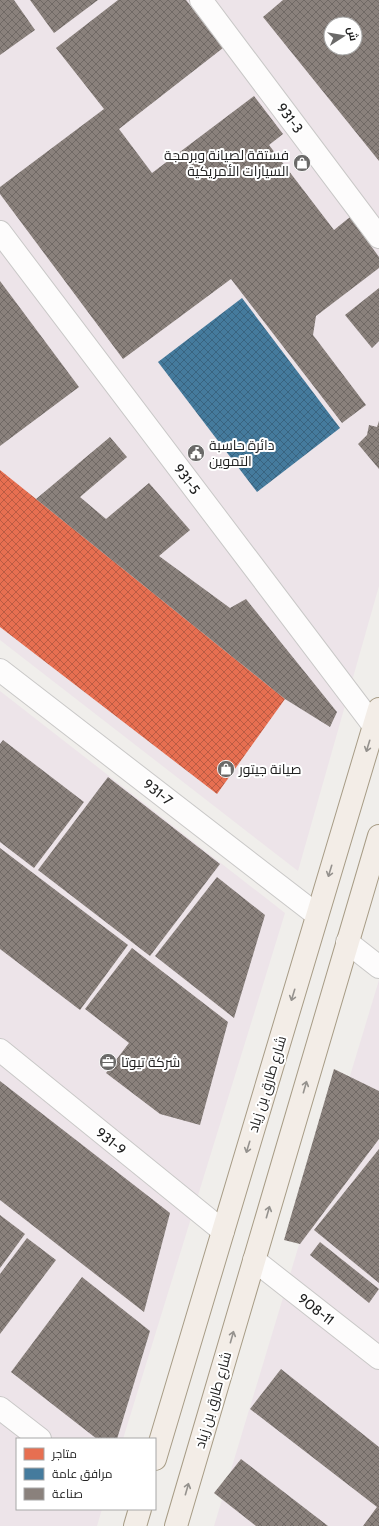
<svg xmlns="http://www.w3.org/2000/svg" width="379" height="1526" font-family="Cabin,Cairo,sans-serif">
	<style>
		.industrial { fill: #ede4e9; fill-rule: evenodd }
		.shops { fill: url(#shops-cross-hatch) }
		.public { fill: url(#public-cross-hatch) }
		.industry { fill: url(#industry-cross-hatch); fill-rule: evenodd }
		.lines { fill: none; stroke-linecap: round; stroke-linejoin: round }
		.minor-casing { stroke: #c9c8c7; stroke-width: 24 }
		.primary-casing { stroke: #a79c86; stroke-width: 24 }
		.minor { stroke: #fdfcfc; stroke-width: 22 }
		.primary { stroke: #f3ede7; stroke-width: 22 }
		.oneway { stroke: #95928e }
		.labels { text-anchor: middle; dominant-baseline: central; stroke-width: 4; stroke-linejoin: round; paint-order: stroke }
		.street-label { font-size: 14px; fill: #222; stroke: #fff }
		.poi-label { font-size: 14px; fill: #222; stroke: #fff; text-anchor: start }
	</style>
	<defs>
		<pattern id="shops-cross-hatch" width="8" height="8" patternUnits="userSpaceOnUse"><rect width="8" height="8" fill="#e76f51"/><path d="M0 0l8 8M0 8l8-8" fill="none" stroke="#bb5b43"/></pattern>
		<pattern id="public-cross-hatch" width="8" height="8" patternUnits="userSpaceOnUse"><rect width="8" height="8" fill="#457b9d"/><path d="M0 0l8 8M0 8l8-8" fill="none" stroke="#396480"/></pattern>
		<pattern id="industry-cross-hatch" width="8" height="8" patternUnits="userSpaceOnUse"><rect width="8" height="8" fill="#8a817c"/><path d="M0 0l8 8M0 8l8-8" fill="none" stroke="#706965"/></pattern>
	</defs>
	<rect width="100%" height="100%" fill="#f0eeeb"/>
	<g class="industrial">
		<path d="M0,0H379V586L298,871L0,640ZM331,24H355V48H331Z"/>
		<path d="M0,691L285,913L123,1439H17V1509H102L97,1526H0Z"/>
		<path d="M379,980V1526H214Z"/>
	</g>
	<path class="shops" d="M0,470L285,699L217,794L0,627Z"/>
	<path class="public" d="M242,298L340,428L257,492L158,362Z"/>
	<g class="industry">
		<path d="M0,0H14L35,30L0,55Z"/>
		<path d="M30,0H98L54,33Z"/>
		<path d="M118,0H186L223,48L119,129L152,173L254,96L283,134L269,145L334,230L350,217L379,257V268L316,316L313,335L366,405L342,423L231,279L123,359L0,194V187L104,109L56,48Z"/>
		<path d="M283,0H379V161L263,17ZM331,24H355V48H331Z"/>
		<path d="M0,281L79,387L0,446Z"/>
		<path d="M379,288V341L372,348L345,315Z"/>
		<path d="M379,421V469L358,444L367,435L369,425L377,427Z"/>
		<path d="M110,437L127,457L80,497L106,519L149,483L190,530L159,556L230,608L246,599L337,712L330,727L285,699L36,499Z"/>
		<path d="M3,740L84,802L34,868L0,842V744Z"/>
		<path d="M108,777L220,864L150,956L38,870Z"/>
		<path d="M0,848L128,945L80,1010L0,949Z"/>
		<path d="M217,877L265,915L234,1018L155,956Z"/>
		<path d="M132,948L228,1022L200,1125L160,1114L106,1073L129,1043L85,1009Z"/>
		<path d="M334,1069L379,1091V1139L300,1244L284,1240Z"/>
		<path d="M0,1081L170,1213L144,1312L0,1200Z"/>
		<path d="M379,1149V1283L314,1230Z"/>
		<path d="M0,1215L25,1234L0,1268Z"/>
		<path d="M27,1238L56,1260L0,1334V1274Z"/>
		<path d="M320,1242L379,1289L369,1303L310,1255Z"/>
		<path d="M82,1277L150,1331L117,1439H97L11,1372Z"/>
		<path d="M281,1369L379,1447V1526H363L377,1507L250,1409Z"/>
		<path d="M241,1459L328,1526H256L214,1493Z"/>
	</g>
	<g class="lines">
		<defs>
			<g id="minor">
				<path d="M201,0L379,237"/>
				<path d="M0,232L374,726"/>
				<path d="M0,670L317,915"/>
				<path d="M347,942L379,967"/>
				<path d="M0,1050L223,1231"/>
				<path d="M254,1260L379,1358"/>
				<path d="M0,1408L40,1439"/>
			</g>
			<g id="primary">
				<path d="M155,1459L379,709"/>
				<path d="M135,1526L140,1509"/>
				<path d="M176,1526L379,836"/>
			</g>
		</defs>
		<use href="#minor" class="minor-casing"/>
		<use href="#primary" class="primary-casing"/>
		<use href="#minor" class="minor"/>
		<use href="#primary" class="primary"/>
	</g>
	<defs><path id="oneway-shaft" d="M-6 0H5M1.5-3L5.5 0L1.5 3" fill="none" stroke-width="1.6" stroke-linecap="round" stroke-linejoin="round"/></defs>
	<g class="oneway">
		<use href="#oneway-shaft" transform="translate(368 746) rotate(107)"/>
		<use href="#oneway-shaft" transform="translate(330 871) rotate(107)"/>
		<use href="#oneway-shaft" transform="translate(293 995) rotate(107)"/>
		<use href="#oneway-shaft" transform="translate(305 1087) rotate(-74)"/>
		<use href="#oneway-shaft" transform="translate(248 1147) rotate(107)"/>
		<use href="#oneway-shaft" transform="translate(268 1212) rotate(-74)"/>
		<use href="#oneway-shaft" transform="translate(232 1337) rotate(-74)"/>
		<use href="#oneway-shaft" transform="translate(187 1489) rotate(-74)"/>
	</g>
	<defs>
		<symbol id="shop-disc" viewBox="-11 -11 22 22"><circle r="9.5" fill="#6a6968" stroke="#fff"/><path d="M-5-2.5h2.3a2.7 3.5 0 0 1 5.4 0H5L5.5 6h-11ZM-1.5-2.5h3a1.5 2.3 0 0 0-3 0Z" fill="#fff"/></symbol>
		<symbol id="civic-disc" viewBox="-11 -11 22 22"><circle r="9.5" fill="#6a6968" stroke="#fff"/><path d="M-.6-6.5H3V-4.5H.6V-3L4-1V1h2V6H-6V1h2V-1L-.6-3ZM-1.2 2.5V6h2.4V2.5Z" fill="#fff"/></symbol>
		<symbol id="office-disc" viewBox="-11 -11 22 22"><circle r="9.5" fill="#6a6968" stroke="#fff"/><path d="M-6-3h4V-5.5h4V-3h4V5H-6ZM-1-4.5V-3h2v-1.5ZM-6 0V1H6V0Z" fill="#fff"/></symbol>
	</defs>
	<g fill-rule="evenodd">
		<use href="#shop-disc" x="292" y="153" width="20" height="20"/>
		<use href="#civic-disc" x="186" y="443" width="20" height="20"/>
		<use href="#shop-disc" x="216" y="759" width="20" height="20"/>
		<use href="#office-disc" x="98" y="1052" width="20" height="20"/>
	</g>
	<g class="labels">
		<g class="street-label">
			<text transform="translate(290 118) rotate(53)">931-3</text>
			<text transform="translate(187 479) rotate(53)">931-5</text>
			<text transform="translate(158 792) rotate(38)">931-7</text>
			<text transform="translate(267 1084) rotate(-73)">شارع طارق بن زياد</text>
			<text transform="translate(111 1141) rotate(39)">931-9</text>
			<text transform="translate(316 1309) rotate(38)">908-11</text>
			<text transform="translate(213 1400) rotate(-74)">شارع طارق بن زياد</text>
		</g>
		<g class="poi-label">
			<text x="289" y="155" text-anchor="end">فستقة لصيانة وبرمجة<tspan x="289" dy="16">السيارات الأمريكية</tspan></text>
			<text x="209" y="445">دائرة حاسبة<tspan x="209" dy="16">التموين</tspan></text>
			<text x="239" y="769">صيانة جيتور</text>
			<text x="121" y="1062">شركة تيوتا</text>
		</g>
	</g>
	<rect x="16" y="1438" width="140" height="72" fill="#ffffff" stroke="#a7a7a7"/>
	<rect x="24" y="1448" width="20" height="12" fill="#e76f51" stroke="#a7a7a7"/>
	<text x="52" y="1458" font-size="12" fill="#222222">متاجر</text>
	<rect x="24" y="1468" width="20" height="12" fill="#457b9d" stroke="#a7a7a7"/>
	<text x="52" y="1478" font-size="12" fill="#222222">مرافق عامة</text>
	<rect x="24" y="1488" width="20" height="12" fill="#8a817c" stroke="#a7a7a7"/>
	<text x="52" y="1498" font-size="12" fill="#222222">صناعة</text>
	<g transform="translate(343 36) rotate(78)"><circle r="19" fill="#ffffff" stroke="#a7a7a7"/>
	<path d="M0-3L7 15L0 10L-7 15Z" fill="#6a6968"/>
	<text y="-6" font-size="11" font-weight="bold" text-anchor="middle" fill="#222222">ش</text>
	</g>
</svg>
